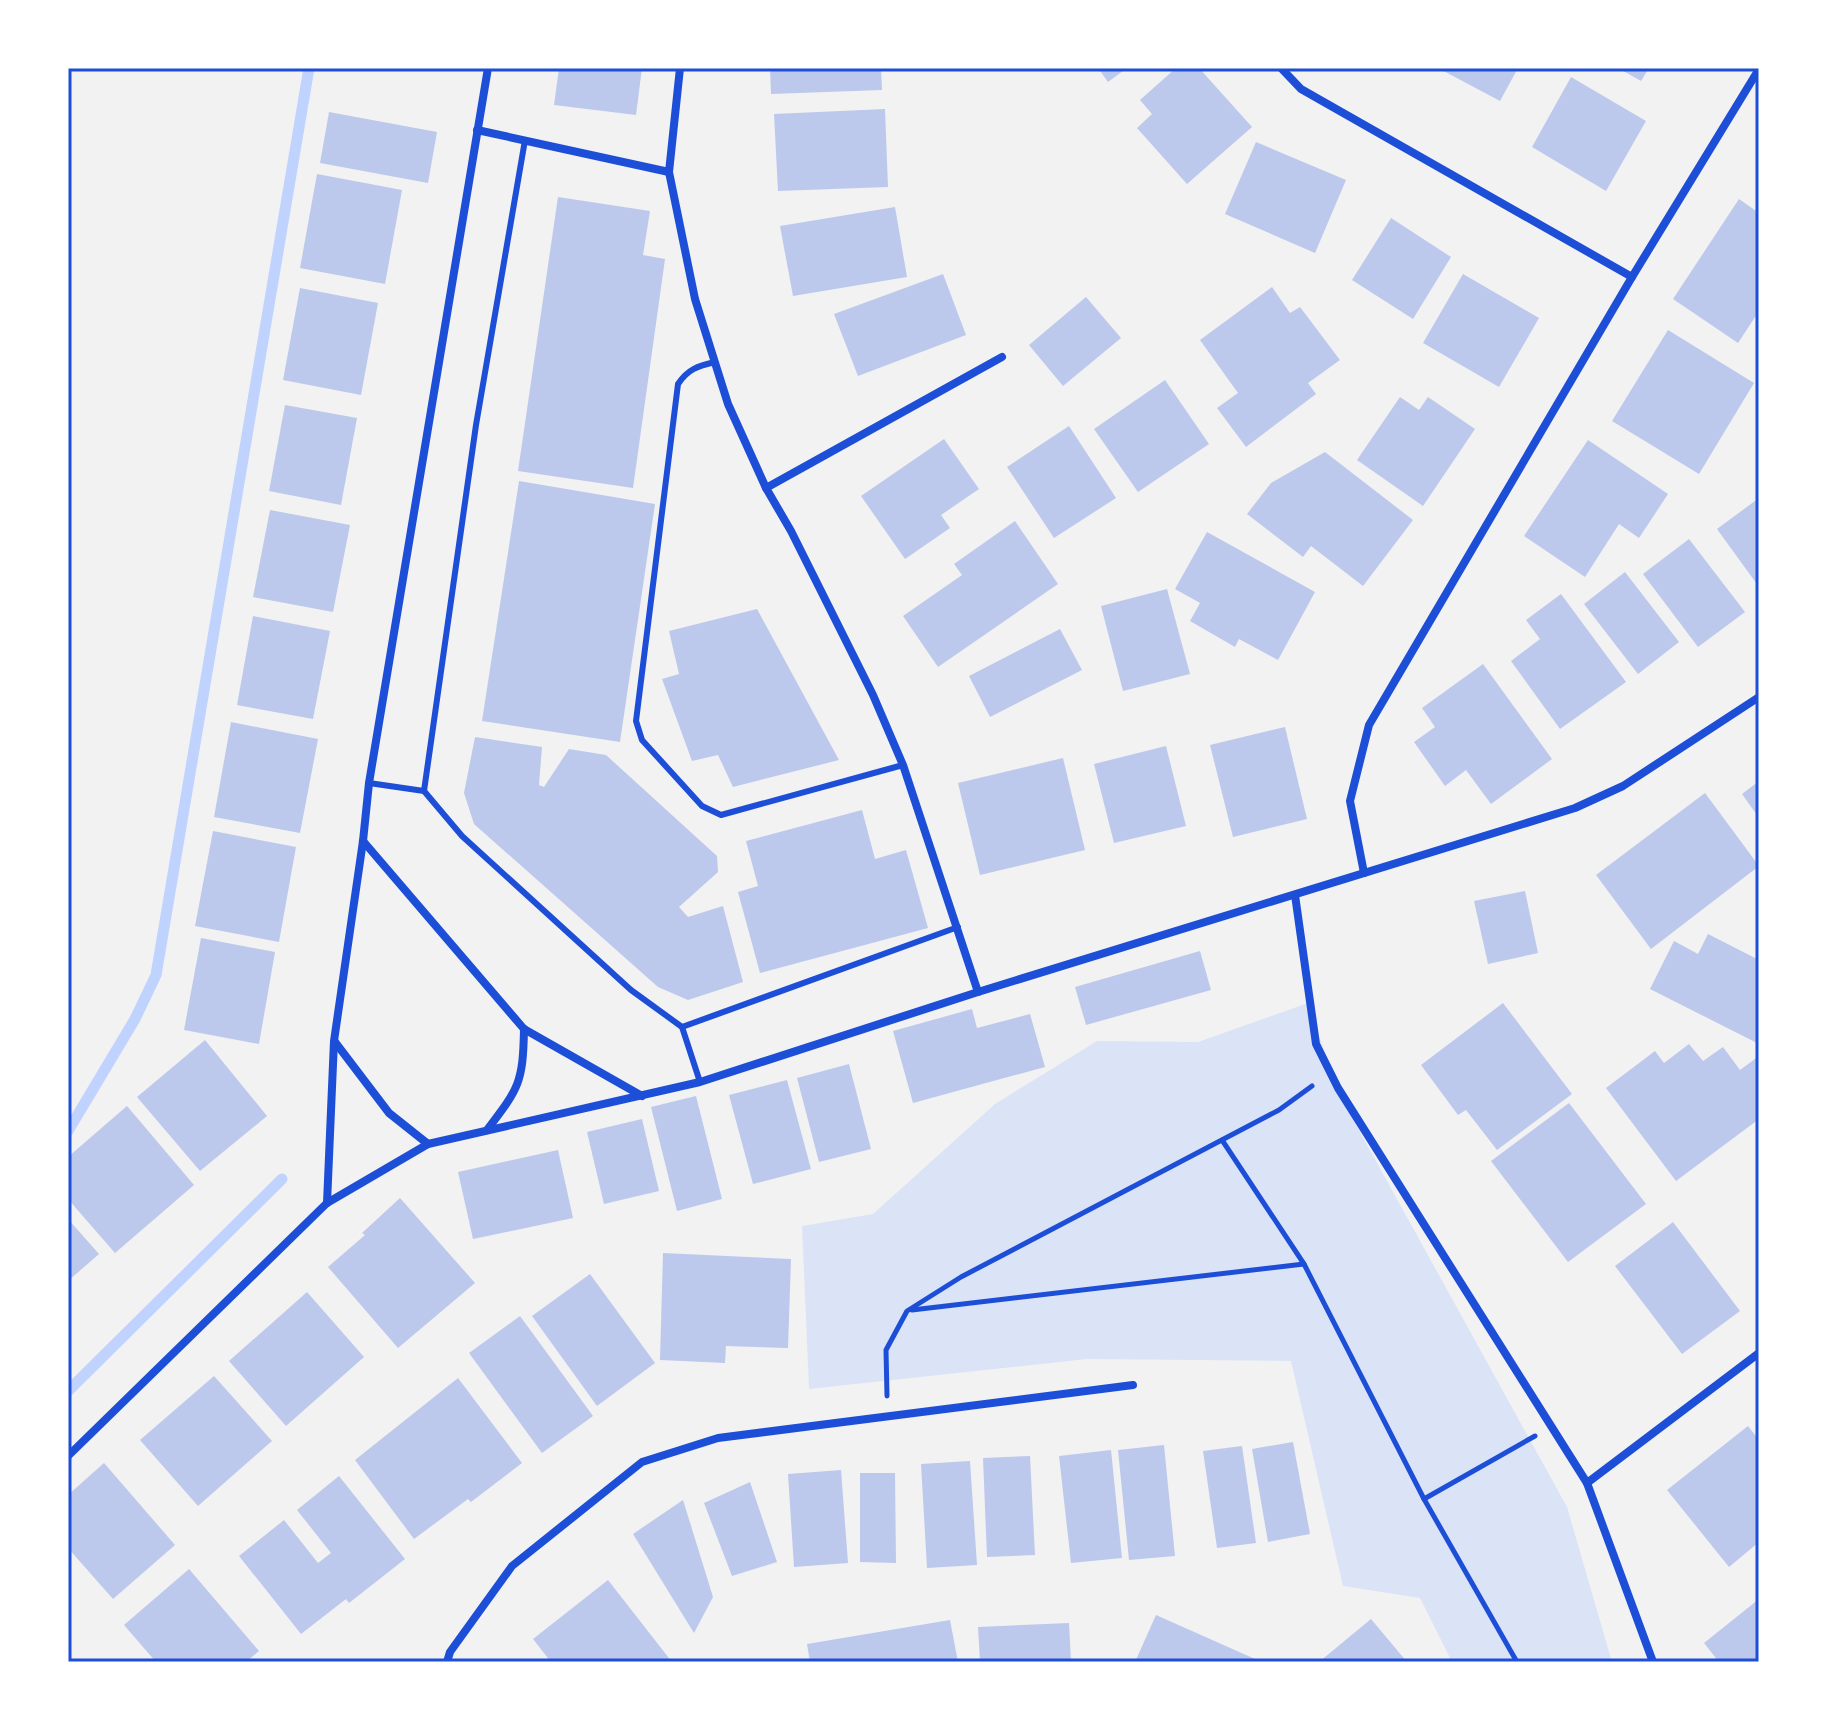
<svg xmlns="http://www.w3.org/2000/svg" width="1827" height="1730" font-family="Rubik,sans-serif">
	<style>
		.green { fill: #dbe4f7 }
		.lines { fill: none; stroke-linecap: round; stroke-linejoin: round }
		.stream { stroke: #bfd3fe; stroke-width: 11 }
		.building { fill: #bdc9ec }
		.path { stroke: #1d4ed8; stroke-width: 5 }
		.service { stroke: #1d4ed8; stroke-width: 6 }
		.minor { stroke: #1d4ed8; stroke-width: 8 }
		.neatline { fill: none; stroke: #1d4ed8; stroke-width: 3 }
	</style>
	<rect width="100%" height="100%" fill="#f2f2f2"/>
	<path class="green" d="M1308,1003L1339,1094L1567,1507L1612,1662H1452L1420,1598L1343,1586L1291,1361L1087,1359L809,1389L802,1226L873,1214L995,1104L1097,1041L1198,1042Z"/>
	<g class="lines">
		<g class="stream">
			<path d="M68,1131L135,1019L156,975L309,68"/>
			<path d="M68,1391L282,1179"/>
		</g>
	</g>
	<g class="building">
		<path d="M559,68H642L636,115L554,105Z"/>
		<path d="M770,68H881L882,90L771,94Z"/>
		<path d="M1098,68H1127L1108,82Z"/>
		<path d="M1176,68H1199L1252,127L1187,184L1137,128L1152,114L1140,100Z"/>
		<path d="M1438,68H1518L1500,101Z"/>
		<path d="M1618,68H1649L1641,81Z"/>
		<path d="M1571,77L1646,121L1606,191L1532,147Z"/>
		<path d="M885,109L888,187L778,191L774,114Z"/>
		<path d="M329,112L437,132L428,183L320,163Z"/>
		<path d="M1256,142L1346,180L1315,253L1225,214Z"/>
		<path d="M317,174L402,190L385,284L300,268Z"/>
		<path d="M558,197L650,211L643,255L665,259L633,488L518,471Z"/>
		<path d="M1739,199L1759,213V311L1738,343L1673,299Z"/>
		<path d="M895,207L907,277L793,296L780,226Z"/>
		<path d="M1391,218L1451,257L1413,319L1352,280Z"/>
		<path d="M943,274L966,335L858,376L834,314Z"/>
		<path d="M1463,274L1539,318L1499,387L1423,343Z"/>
		<path d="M1272,287L1290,313L1300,307L1340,360L1308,383L1316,394L1246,447L1217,408L1238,393L1200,340Z"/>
		<path d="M300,288L378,303L361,395L283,380Z"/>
		<path d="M1086,297L1121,338L1063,386L1029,345Z"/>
		<path d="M1668,330L1754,383L1699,474L1612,421Z"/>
		<path d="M1165,380L1209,444L1138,492L1094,429Z"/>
		<path d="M1400,397L1419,410L1428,397L1475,429L1423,506L1357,460Z"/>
		<path d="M285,405L357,418L341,505L269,491Z"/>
		<path d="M1069,426L1116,498L1054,538L1007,467Z"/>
		<path d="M944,439L979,489L941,515L950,528L905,559L861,496Z"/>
		<path d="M1588,440L1668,494L1639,538L1619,524L1585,577L1524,536Z"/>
		<path d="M1325,452L1413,520L1363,586L1311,546L1303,557L1247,514L1271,483Z"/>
		<path d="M519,481L655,504L620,742L482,721Z"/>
		<path d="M1759,498V587L1717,529Z"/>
		<path d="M270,510L350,525L333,612L253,597Z"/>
		<path d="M1015,521L1058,584L938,667L903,616L962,575L954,564Z"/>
		<path d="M1207,532L1315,592L1278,660L1239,639L1235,647L1190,621L1200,603L1175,589Z"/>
		<path d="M1689,539L1745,612L1698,647L1643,574Z"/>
		<path d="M1625,572L1679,642L1638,674L1584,604Z"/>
		<path d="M1167,589L1190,674L1123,691L1101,606Z"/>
		<path d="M1561,594L1626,682L1560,729L1511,661L1540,639L1526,620Z"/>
		<path d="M757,609L839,760L733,787L718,755L692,761L662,679L679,674L669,631Z"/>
		<path d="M253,616L330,631L313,719L237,705Z"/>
		<path d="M1060,629L1082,670L990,717L969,676Z"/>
		<path d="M1483,664L1552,759L1491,804L1466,770L1445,786L1414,742L1435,727L1422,708Z"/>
		<path d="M231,722L318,739L300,833L214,817Z"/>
		<path d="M1285,727L1307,819L1233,837L1210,745Z"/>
		<path d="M475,737L542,747L539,785L544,787L569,749L606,755L717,856L718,872L679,907L688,917L723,906L743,982L688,1000L658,987L474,824L464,793Z"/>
		<path d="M1166,746L1186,826L1114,843L1094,764Z"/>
		<path d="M1063,758L1085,850L980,875L958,783Z"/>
		<path d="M1759,781V818L1742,794Z"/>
		<path d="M1705,793L1759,866L1651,949L1596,875Z"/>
		<path d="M862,810L875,859L906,850L928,928L760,973L738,892L758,886L746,841Z"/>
		<path d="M213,831L296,847L279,942L195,926Z"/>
		<path d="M1525,891L1538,953L1488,964L1474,901Z"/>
		<path d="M1708,934L1759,960V1044L1650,989L1674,941L1698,954Z"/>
		<path d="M201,938L275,952L259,1044L184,1030Z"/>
		<path d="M1200,951L1211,990L1086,1025L1075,987Z"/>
		<path d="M1503,1003L1572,1094L1497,1150L1466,1110L1458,1115L1421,1065Z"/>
		<path d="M972,1009L977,1028L1030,1014L1045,1067L913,1103L893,1031Z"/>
		<path d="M205,1040L267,1116L200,1171L137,1097Z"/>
		<path d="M1689,1044L1703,1061L1723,1047L1740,1070L1759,1056V1119L1676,1181L1606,1088L1655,1051L1664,1063Z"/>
		<path d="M849,1064L871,1149L819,1162L797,1078Z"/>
		<path d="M787,1080L811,1169L753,1184L729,1095Z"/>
		<path d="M696,1096L722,1199L677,1211L651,1107Z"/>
		<path d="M1569,1103L1646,1204L1568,1262L1491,1161Z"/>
		<path d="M127,1106L194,1185L115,1253L68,1199V1157Z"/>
		<path d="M642,1119L659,1191L604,1204L587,1132Z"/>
		<path d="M558,1150L573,1218L473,1239L458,1172Z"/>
		<path d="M400,1198L475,1283L398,1348L328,1267L365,1235L362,1233Z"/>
		<path d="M68,1219L99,1254L68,1281Z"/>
		<path d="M1673,1222L1740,1311L1682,1354L1615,1266Z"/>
		<path d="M663,1253L791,1259L788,1348L726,1346L725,1363L660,1360Z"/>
		<path d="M590,1274L655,1363L597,1406L532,1316Z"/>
		<path d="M307,1292L364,1357L286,1426L229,1361Z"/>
		<path d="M520,1316L593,1416L542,1453L469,1353Z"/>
		<path d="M214,1376L272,1441L198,1506L140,1440Z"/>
		<path d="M458,1378L522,1463L471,1502L468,1499L414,1539L355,1460Z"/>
		<path d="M1748,1426L1759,1440V1542L1729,1567L1667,1490Z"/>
		<path d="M1293,1442L1310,1534L1268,1542L1252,1449Z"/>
		<path d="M1164,1445L1175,1556L1129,1560L1118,1450Z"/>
		<path d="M1242,1446L1256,1543L1217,1548L1203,1451Z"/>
		<path d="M1111,1450L1122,1558L1071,1563L1059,1456Z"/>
		<path d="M1030,1456L1035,1555L987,1557L983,1458Z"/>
		<path d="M970,1461L977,1565L927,1568L921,1464Z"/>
		<path d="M104,1463L175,1545L113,1599L68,1548V1495Z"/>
		<path d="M841,1470L848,1563L794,1567L788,1474Z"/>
		<path d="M860,1473H895L896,1563L860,1562Z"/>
		<path d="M339,1476L405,1559L349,1603L346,1599L301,1634L239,1556L284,1520L318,1563L331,1553L297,1510Z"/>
		<path d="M750,1482L777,1562L732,1576L704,1503Z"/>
		<path d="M683,1500L713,1597L694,1633L633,1534Z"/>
		<path d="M189,1569L259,1651L246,1662H156L124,1625Z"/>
		<path d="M608,1580L672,1662H551L533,1639Z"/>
		<path d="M1759,1599V1662H1719L1704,1643Z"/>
		<path d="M1156,1615L1255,1659L1254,1662H1135Z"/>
		<path d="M1371,1619L1407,1662H1319Z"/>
		<path d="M950,1620L958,1662H810L807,1644Z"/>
		<path d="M1069,1623L1071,1662H980L978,1627Z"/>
	</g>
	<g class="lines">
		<g class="path">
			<path d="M1222,1140L1304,1264L1424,1499L1517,1662"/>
			<path d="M912,1310L1304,1264"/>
			<path d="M887,1396L886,1350L907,1311L961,1277L1279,1110L1312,1086"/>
			<path d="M1424,1499L1535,1436"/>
		</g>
		<g class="service">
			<path d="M715,362C698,366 688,369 678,384L636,721L642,740L702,806L721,815L903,765"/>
			<path d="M369,783L424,791L462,836L631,990L682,1027L700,1082"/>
			<path d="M424,791L476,425L525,140"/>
			<path d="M682,1027L958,927"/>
		</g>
		<g class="minor">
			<path d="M680,68L669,172L695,299L728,404L766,488L791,531L873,695L903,765L978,992"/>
			<path d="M1281,68L1301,89L1632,277"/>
			<path d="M477,130L669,172"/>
			<path d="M766,488L1002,357"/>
			<path d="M363,841L524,1029L642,1096"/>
			<path d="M1364,873L1350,801L1369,725L1632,277L1759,69"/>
			<path d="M1295,895L1316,1044L1338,1088L1587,1483L1653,1662"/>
			<path d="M335,1042L389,1113L428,1144"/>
			<path d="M487,1130C519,1088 523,1083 524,1029"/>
			<path d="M327,1203L334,1041L363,841L369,783L488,68"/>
			<path d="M68,1456L327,1203L428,1144L700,1082L978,992L1575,808L1623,786L1759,697"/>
			<path d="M1587,1483L1759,1353"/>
			<path d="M447,1662L450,1652L512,1566L642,1462L718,1438L1133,1385"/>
		</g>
	</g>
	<rect width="1827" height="1730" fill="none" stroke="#ffffff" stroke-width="140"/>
	<rect x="70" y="70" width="1687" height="1590" class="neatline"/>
</svg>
